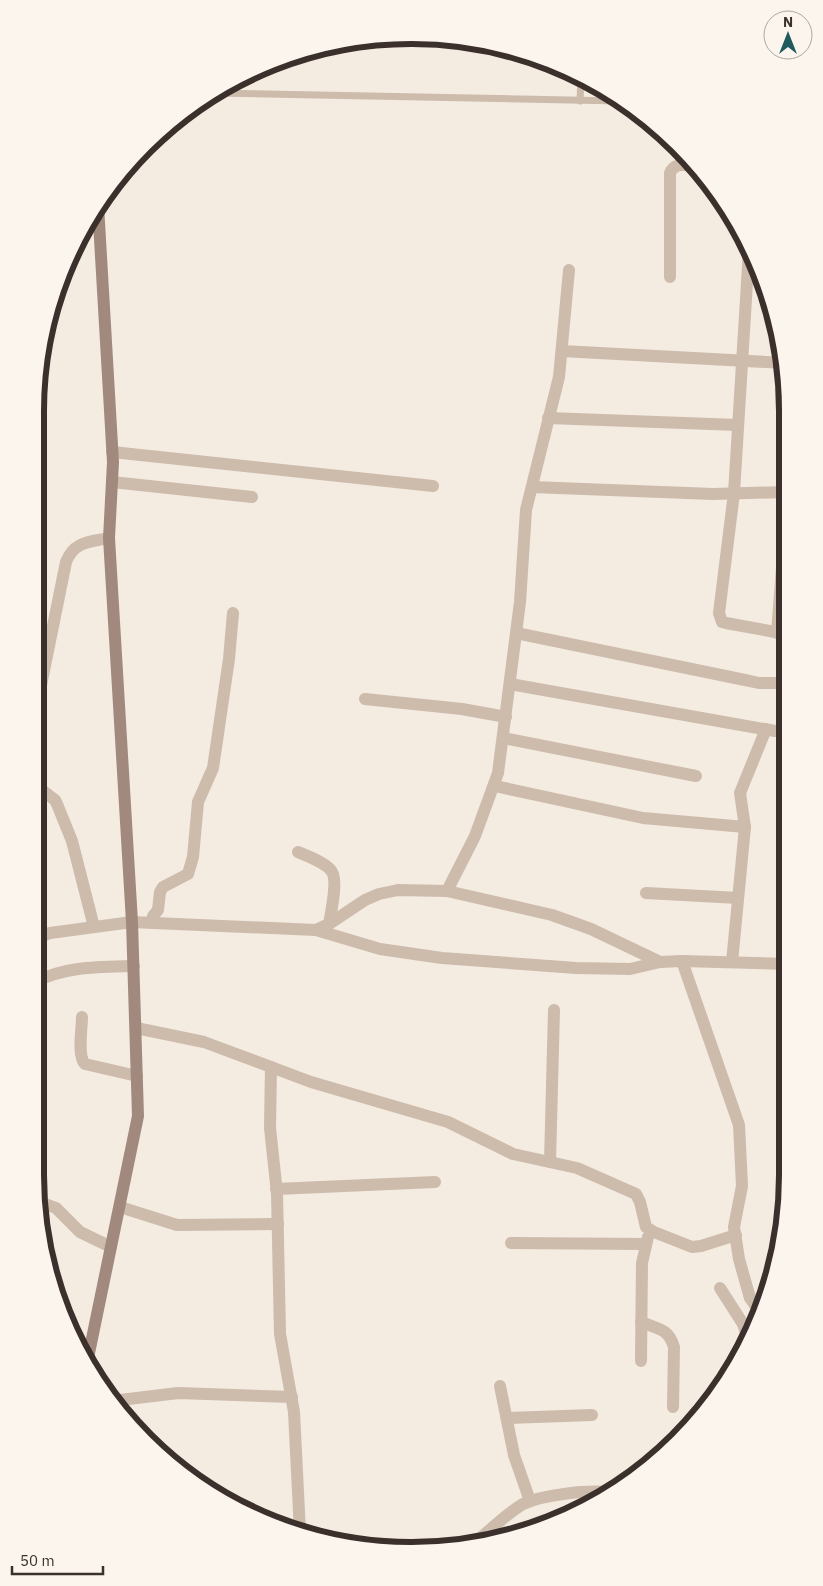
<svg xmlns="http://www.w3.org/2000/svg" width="823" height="1586" font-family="'IBM Plex Sans',sans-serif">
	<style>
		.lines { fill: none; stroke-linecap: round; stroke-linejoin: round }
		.service { stroke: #cdbbac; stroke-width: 7 }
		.minor { stroke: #cdbbac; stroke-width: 12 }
		.secondary { stroke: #a18a7d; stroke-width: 12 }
		.rim { fill: none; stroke: #3b302b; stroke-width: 6 }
	</style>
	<rect width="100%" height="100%" fill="#f4ebe1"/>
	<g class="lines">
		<g class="service">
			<path d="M212,93L619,101"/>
			<path d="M580,101L581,76"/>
		</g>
		<g class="minor">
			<path d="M749,250L734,493L719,613L722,622L726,623L786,634"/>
			<path d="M670,277V173C674,162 685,165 695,166"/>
			<path d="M562,351L785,363"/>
			<path d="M548,418L738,425"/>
			<path d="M112,452L433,486"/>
			<path d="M112,482L252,497"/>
			<path d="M532,487L713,494L785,492"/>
			<path d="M516,633L745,680L759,683H786"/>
			<path d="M777,633L785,528"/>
			<path d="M510,684L775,731H786"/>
			<path d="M365,699L462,709L506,717"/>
			<path d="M503,738L696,776"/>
			<path d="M495,786L643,818L745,827"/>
			<path d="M298,852C307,856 327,863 332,872C338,881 331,912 329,924"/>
			<path d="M447,891L475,836L498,773L520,602L526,510L559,377L569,270"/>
			<path d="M646,893L738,898"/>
			<path d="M35,923L45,935"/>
			<path d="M152,923L153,916L158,910L160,892L163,887L188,874L193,857L198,802L213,768L229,659L233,613"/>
			<path d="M94,927L72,841L57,804L55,800L38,787L36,710L66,562C74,541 90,542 109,538"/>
			<path d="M316,930L380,949L442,958L576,968L630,969L660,962"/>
			<path d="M35,938L50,933L132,922L316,930L329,924L365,900L379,894L398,890L447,891L552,915L591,929L660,962L682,961L787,964"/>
			<path d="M682,961L739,1125L742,1186L734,1227L739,1259L750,1298L760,1312"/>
			<path d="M732,962L745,827L740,793L766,729"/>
			<path d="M35,982C66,966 100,967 134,966"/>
			<path d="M82,1017C82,1029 77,1056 85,1064L137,1076"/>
			<path d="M136,1028L204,1042L311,1082L448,1122L513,1154L577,1168L636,1194L640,1202L646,1227L654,1232L692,1247L701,1246L736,1235"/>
			<path d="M271,1067L270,1128L277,1193L280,1334L294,1412L300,1532"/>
			<path d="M550,1162L554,1010"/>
			<path d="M276,1189L435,1182"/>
			<path d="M40,1202L56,1208L80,1232L111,1247"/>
			<path d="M120,1207L177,1225L278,1224"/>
			<path d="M511,1243L646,1244"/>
			<path d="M720,1288L743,1324L749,1341"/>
			<path d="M641,1322C658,1329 668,1328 674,1347L673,1407"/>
			<path d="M641,1361L642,1263L648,1237"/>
			<path d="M500,1386L514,1455L530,1501"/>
			<path d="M112,1401L178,1393L292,1397"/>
			<path d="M507,1418L592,1415"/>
			<path d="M475,1543C490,1530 506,1514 523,1504C542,1495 586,1490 607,1492"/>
		</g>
		<path class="secondary" d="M88,1358L138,1116L132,922L109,538L113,462L98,205"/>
	</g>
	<path d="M0 0H823V1586H0ZM411 44H412A367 367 0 0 1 779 411V1175A367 367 0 0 1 412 1542H411A367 367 0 0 1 44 1175V411A367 367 0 0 1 411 44Z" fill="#fbf5ee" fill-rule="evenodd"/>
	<path class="rim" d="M411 44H412A367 367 0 0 1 779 411V1175A367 367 0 0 1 412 1542H411A367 367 0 0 1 44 1175V411A367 367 0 0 1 411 44Z"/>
	<g transform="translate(788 35)"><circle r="24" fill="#fbf5ee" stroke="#aea6a0"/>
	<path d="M0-4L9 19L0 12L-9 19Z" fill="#1f5a5e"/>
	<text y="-8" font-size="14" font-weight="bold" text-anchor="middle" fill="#3b302b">N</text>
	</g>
	<path d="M12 1566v8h91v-8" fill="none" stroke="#3b302b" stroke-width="2.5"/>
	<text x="20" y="1566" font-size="15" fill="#3b302b" stroke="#fbf5ee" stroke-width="4" paint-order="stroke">50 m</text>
</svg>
